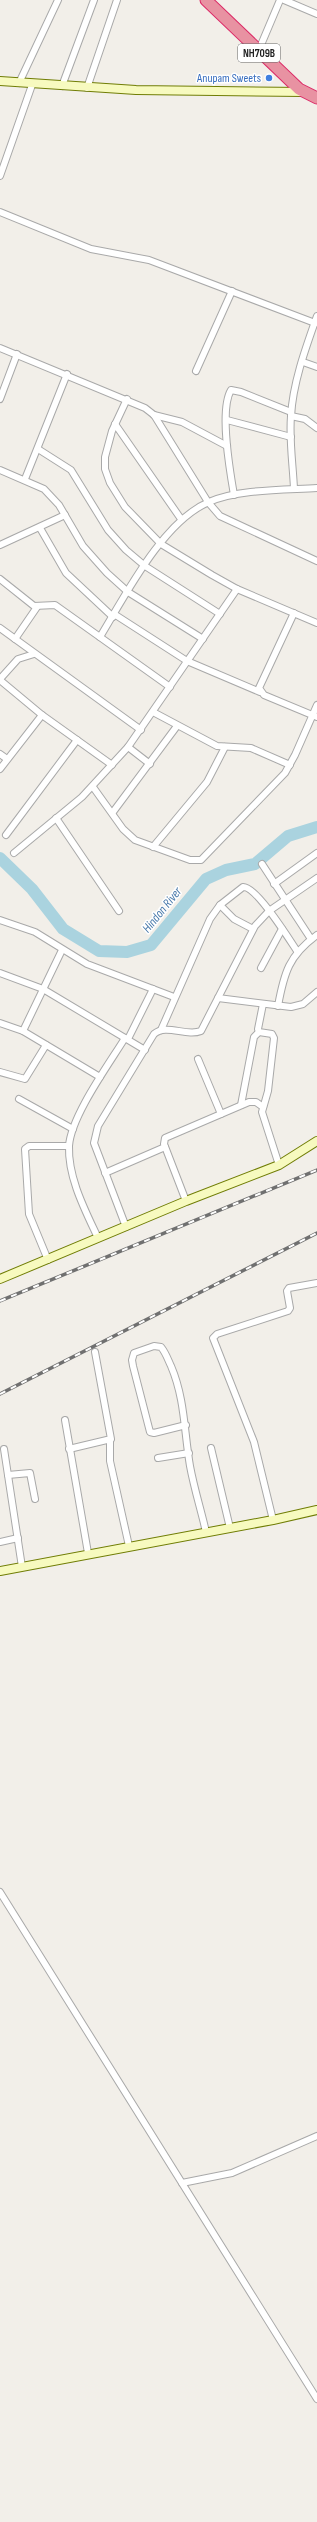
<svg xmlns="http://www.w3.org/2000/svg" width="317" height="2522" font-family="'Sofia Sans Condensed',sans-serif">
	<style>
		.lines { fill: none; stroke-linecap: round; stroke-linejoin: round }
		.river { stroke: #aad3df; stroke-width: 12 }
		.street-casing { stroke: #a9a9a9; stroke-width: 8 }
		.secondary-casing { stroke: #707d05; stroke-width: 10 }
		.highway-casing { stroke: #dc2a67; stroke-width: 13 }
		.street { stroke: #fff; stroke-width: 6 }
		.secondary { stroke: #f7fabf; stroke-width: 8 }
		.highway { stroke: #e892a2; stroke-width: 11 }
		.rail-casing { stroke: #707070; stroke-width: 3.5 }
		.rail { stroke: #fff; stroke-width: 2; stroke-dasharray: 6; stroke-linecap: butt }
		.shop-dot { fill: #3f7fe0; stroke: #fff; stroke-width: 1.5 }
		.labels { text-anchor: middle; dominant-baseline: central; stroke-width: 3; stroke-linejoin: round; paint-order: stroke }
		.shield { fill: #fff; stroke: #646464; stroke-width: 1 }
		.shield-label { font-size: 11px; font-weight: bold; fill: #222 }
		.shop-label { font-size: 12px; fill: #366cbe; stroke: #fff; text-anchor: end }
		.water-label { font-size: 13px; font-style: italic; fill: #4a7aab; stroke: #fff }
	</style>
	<rect width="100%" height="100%" fill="#f2efe9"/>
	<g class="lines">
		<path class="river" d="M0,858L32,889L63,929L99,951L127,952L151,945L206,879L226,870L255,864L288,836L317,827"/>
		<defs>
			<g id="street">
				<path d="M284,0L317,14"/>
				<path d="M258,52L280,0"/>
				<path d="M19,83L58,0"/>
				<path d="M62,86L94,0"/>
				<path d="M87,88L117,0"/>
				<path d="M0,176L32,85"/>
				<path d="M0,212L91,249L149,260L315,323"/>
				<path d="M0,348L145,408L154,415L208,502L220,516L317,561"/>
				<path d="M303,362L317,367"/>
				<path d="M196,371L232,291"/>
				<path d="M0,399L17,354"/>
				<path d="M127,399L112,431L105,457V469L110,483L125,507L161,544L212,575L237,589L317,623"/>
				<path d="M154,415L182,422L227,446"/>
				<path d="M291,416L305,419L317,428"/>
				<path d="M227,420L291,437"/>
				<path d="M115,424L181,519"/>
				<path d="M38,449L71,470L108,530L126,550L145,566L220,614"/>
				<path d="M0,470L44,489L59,505L83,546L107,573L128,592L203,639"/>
				<path d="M25,479L67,374"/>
				<path d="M294,489C293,465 289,440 291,416C293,382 306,347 317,316"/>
				<path d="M234,495C230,472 219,410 231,390L241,392L291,412"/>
				<path d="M40,528L66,573L113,617"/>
				<path d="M0,545L65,515"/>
				<path d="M0,579L34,606L55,605L170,687"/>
				<path d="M294,613L259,688L264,695L317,717"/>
				<path d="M114,614L187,661L260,692"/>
				<path d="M0,628L141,730"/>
				<path d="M100,637C125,596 163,521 209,502C238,489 285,490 317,488"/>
				<path d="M15,639L37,607"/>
				<path d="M0,679L18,659L34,654"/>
				<path d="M0,680L42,715L112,765"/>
				<path d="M153,712L217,746L251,748L290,765"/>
				<path d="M128,747L150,764"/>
				<path d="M0,754L7,759"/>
				<path d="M0,769L42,715"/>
				<path d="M93,787L123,829L135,840L190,860H201L285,773L295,755L317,705"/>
				<path d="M113,812L177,726"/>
				<path d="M56,818L119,911"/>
				<path d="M6,835L77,740"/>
				<path d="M153,847L207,782L225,747"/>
				<path d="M14,853L82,797L128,747L237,589"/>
				<path d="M262,864L311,939"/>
				<path d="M274,884L317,853"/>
				<path d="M220,905L234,919L253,929"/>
				<path d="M0,920L35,932L87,964L174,997"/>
				<path d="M261,968L282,929"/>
				<path d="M0,973L43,989L145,1050"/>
				<path d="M218,998L291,1007L303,1004L317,992"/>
				<path d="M263,1004L258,1029L259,1032L272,1034L274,1038L268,1091L262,1112L279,1165"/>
				<path d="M278,1006C284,973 289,955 317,935"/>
				<path d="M0,1023L23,1031L100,1077"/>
				<path d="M161,1030L210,919L220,905L243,887C256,886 289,939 297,951"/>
				<path d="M23,1031L62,950"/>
				<path d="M128,1039L153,989"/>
				<path d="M198,1059L221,1114"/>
				<path d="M0,1072L25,1079L46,1045"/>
				<path d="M19,1099L73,1129"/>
				<path d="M241,1105L254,1037L259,1032"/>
				<path d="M105,1173L165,1147"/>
				<path d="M186,1201L164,1144L165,1138L249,1102H256L263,1107"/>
				<path d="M126,1227L94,1143L98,1126L154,1034C166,1023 186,1037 201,1031L255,926L269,911L317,878"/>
				<path d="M98,1238C85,1210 68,1178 69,1146C71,1116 109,1064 125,1038"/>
				<path d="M48,1260L29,1214L25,1149L29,1146H69"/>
				<path d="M65,1420L88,1553"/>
				<path d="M186,1425L154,1433L150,1432L133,1366L132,1360L134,1353L154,1346L161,1347C166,1353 168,1360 171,1366C185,1399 184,1431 190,1466C194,1488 201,1510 206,1532"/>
				<path d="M110,1441V1461L129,1546"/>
				<path d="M211,1448L230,1528"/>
				<path d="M4,1449L22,1567"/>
				<path d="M69,1449L111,1439L95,1352"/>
				<path d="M158,1458L189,1453"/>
				<path d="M8,1475L30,1473L35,1499"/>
				<path d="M273,1520L254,1442L213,1338L217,1334L288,1311L290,1308L287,1291L289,1288L317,1283"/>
				<path d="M0,1542L18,1538"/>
				<path d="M0,1892L317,2399"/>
				<path d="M182,2183L232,2173L317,2136"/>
			</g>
			<g id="secondary">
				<path d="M0,81L136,90L304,92"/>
				<path d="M0,1279L186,1201L279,1165L317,1141"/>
				<path d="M0,1571L273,1520L317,1510"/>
			</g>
			<path id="highway" d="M206,0L299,89L317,98"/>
		</defs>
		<use href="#street" class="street-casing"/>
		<use href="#secondary" class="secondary-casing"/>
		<use href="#highway" class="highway-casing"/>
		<use href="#street" class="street"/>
		<use href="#secondary" class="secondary"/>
		<use href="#highway" class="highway"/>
		<defs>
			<g id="rail">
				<path d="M0,1301L317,1170"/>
				<path d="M0,1394L317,1233"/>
			</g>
		</defs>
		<use href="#rail" class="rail-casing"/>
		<use href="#rail" class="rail"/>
	</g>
	<circle class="shop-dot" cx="269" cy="78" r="4"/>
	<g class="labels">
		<rect class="shield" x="238" y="44" width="42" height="18" rx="3"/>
		<g class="shield-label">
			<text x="259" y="53">NH709B</text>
		</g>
		<g class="shop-label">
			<text x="261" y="78">Anupam Sweets</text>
		</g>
		<g class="water-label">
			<text transform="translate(162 910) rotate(-51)">Hindon River</text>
		</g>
	</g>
</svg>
